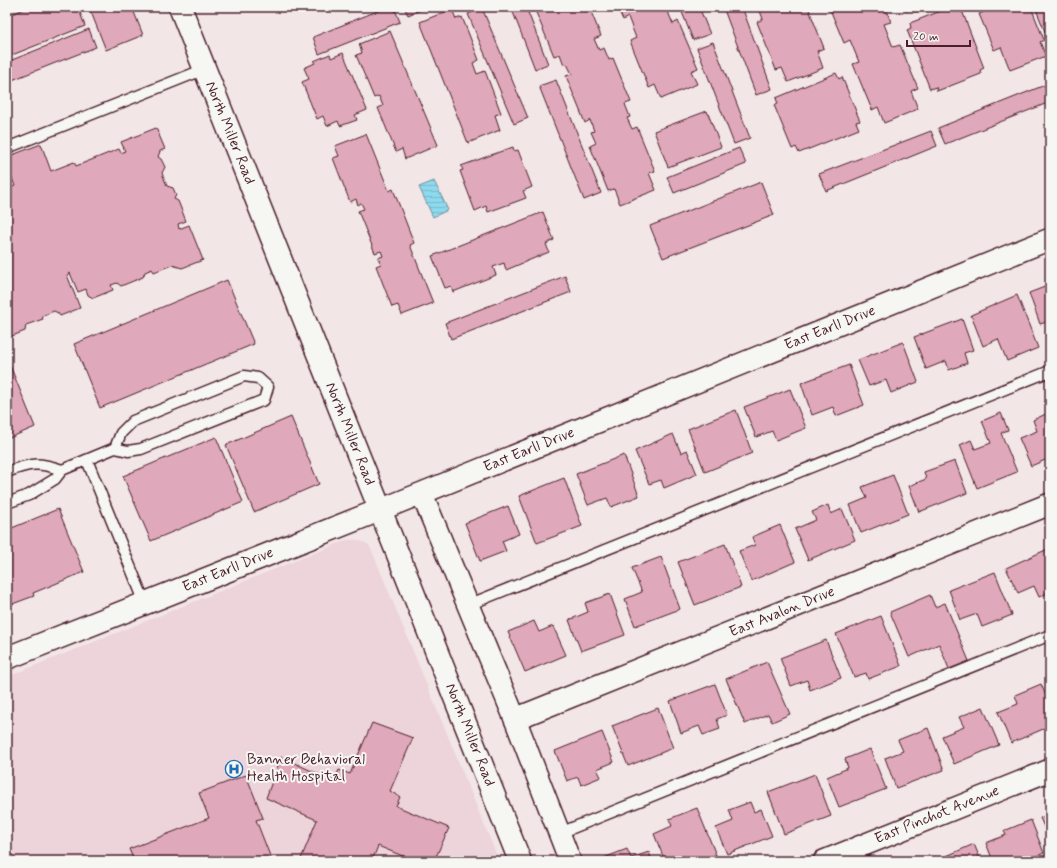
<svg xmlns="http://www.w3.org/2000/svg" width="1057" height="868" font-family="Mynerve,sans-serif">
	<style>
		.built { fill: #edd3da }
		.water { fill: url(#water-rules); stroke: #728f9f }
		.building { fill: #e0a8bb; stroke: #4a1f2b }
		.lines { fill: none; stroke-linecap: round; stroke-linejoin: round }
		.service-casing { stroke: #4a1f2b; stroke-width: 13 }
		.minor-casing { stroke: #4a1f2b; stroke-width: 24 }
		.tertiary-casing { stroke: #4a1f2b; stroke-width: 25 }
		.service { stroke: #f6f6f2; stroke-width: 10 }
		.minor { stroke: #f6f6f2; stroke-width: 21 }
		.tertiary { stroke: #f6f6f2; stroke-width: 22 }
		.labels { text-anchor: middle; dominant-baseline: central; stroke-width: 4; stroke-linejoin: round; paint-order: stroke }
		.street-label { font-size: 15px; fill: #4a1f2b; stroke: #f6f6f2 }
		.poi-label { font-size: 15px; fill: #4a1f2b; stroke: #f6f6f2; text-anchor: start }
	</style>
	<defs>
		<pattern id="water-rules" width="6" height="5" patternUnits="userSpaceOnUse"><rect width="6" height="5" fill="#8dd9ed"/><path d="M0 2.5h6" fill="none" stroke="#7bbacb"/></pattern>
	</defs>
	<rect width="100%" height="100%" fill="#f2e6e7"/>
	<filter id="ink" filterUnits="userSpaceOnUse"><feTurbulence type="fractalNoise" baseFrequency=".025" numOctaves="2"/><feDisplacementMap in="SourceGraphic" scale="8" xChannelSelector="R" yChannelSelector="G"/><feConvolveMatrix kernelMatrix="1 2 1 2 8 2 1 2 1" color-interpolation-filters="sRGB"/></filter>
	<g filter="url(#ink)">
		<path class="built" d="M347,540H357L368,544L372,551L499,861H7V677Z"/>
		<path class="water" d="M434,181L448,210L433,217L419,187Z"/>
		<g class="building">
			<path d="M29,7H78L85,26L7,57V16Z"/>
			<path d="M89,7H132L143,35L106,50Z"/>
			<path d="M387,7H394L400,22L319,54L313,37Z"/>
			<path d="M404,7H428L408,15Z"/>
			<path d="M511,7H526L548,64L535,69Z"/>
			<path d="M541,7H589L601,36L594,39L599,50L604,48L609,60L613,58L631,102L625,104L630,117L627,118L632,129L637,127L655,171L649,173L656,190L620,204L614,189L608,191L590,146L596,143L591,132L594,131L590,120L585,123L566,76L572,74L567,64L564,65L560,54L554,56L535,10Z"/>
			<path d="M617,7H666L673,24L678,21L698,68L691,71L697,84L661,99L655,85L649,88L630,41L636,38L628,17L623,20Z"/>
			<path d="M680,7H699L710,34L693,40Z"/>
			<path d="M723,7H742L772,89L756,95Z"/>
			<path d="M762,7H808L824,48L817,51L823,68L788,82L782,68L776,70L757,22L763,19L759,8Z"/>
			<path d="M829,7H885L891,22L884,24L893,47L900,45L918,88L911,91L918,109L884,123L878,107L872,110L853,64L859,62L850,40L844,43Z"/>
			<path d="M904,7H928L914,12L913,8L906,11Z"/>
			<path d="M951,7H954L956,10L961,8L984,68L980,70L981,74L937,91L936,87L930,89L907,30L911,28L910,23Z"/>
			<path d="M985,7H1031L1044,40L1040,42L1046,56L1010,70L1001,47L994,50L979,14L986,11Z"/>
			<path d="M1035,7H1050V44Z"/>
			<path d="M482,8L528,118L514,124L468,14Z"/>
			<path d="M452,9L456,19L462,17L479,60L473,63L477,74L485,71L501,113L495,115L500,130L468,143L420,22Z"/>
			<path d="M89,29L96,47L7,82V62Z"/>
			<path d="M390,31L438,145L405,159L402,149L396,152L378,108L383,106L379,96L374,98L356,55L362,53L359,44Z"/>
			<path d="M713,42L750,138L734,144L697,48Z"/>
			<path d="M343,53L367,110L355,115L357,120L340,126L338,121L327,126L323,116L317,119L302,82L309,79L304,68L315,63L314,61L330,54L331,58Z"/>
			<path d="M836,73L839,79L842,77L860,121L856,122L859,129L799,153L796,147L792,149L774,105L778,104L776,98Z"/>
			<path d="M556,80L601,193L584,200L539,86Z"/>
			<path d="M1050,83V102L945,144L938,128Z"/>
			<path d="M707,111L721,147L668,167L654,131Z"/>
			<path d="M156,128L165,149L160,151L158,157L161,159L165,167L162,173L167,186L173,188L176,195L174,199L178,201L186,221L178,224L179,229L189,225L203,260L182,268L172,265L154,272L152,269L145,272L143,277L121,286L117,283L111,285L113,290L93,298L88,295L86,289L78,292L70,273L67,275L80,308L60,316L58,313L54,311L42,316L43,319L26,325L25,331L7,338V189L15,186L7,165V157L41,144L51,171L74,162L76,166L119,149L121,153L125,151L121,142Z"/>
			<path d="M931,131L937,146L826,191L819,174Z"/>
			<path d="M366,134L389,191L393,189L414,243L410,245L433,303L402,315L398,305L392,307L376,266L381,264L378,258L383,256L381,251L375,253L358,211L364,209L361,203L358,205L356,199L350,202L333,158L339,156L335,146Z"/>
			<path d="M513,147L514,151L518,150L532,187L523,191L526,198L488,212L486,206L475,211L460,171L463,170L461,166Z"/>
			<path d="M739,148L746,164L674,193L667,177Z"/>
			<path d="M761,182L774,215L663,258L650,226Z"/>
			<path d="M543,212L554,240L546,244L549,252L506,270L504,263L493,267L496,275L453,292L451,286L445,288L432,256Z"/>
			<path d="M565,276L571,292L451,339L445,323Z"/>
			<path d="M227,280L254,344L100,408L74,344Z"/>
			<path d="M1050,285V321L1040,324L1029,293Z"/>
			<path d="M1017,295L1038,348L1007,361L998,339L983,346L971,315Z"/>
			<path d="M962,319L973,350L964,353L967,363L949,370L946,361L926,369L914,337Z"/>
			<path d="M903,342L918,382L891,393L886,380L869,386L858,360Z"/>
			<path d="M9,363L35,427L7,439V364Z"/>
			<path d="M849,365L864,405L836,416L833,407L812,415L801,383Z"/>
			<path d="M790,389L806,428L776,440L772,431L756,437L744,407Z"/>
			<path d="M736,410L752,453L705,472L688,429Z"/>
			<path d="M1050,412V458L1031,466L1019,438L1037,431L1033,420Z"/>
			<path d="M1001,413L1008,430L1001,433L1017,472L977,488L960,445L971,440L975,449L991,443L982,421Z"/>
			<path d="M291,417L319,484L254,512L226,445Z"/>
			<path d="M673,434L681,453L687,450L697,474L664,488L661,480L649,484L635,451Z"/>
			<path d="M216,437L243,502L151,541L123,476Z"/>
			<path d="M624,455L639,496L611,507L607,498L588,505L576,474Z"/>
			<path d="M955,461L967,493L919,512L909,486L926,479L924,472Z"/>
			<path d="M893,475L908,514L861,533L850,505L867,498L862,487Z"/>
			<path d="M564,478L582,526L537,543L519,496Z"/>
			<path d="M828,505L831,514L842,509L855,540L808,560L795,529L816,520L812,512Z"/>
			<path d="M508,506L519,534L502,541L506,551L480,561L465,523Z"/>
			<path d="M58,509L84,572L33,593L34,596L7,606V530Z"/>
			<path d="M780,525L795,562L751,581L739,551L755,545L752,537Z"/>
			<path d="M725,544L741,587L695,605L678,562Z"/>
			<path d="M1050,548V592L1039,597L1034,586L1018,593L1006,568Z"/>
			<path d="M661,557L680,609L635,626L625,599L642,592L632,568Z"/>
			<path d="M995,572L1012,615L982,627L977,614L960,620L949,590Z"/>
			<path d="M610,594L625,635L581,651L569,620L588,612L585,603Z"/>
			<path d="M930,595L935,607L945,603L969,661L949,669L939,644L909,657L890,612Z"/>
			<path d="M881,616L901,666L868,679L866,673L854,677L836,634Z"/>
			<path d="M534,621L539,632L553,626L566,655L525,672L508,632Z"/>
			<path d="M826,640L841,678L810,690L807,680L791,686L780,658Z"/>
			<path d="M767,662L790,714L772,722L768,714L745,724L726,679Z"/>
			<path d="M715,684L727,715L717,719L720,729L703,735L699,726L681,733L670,701Z"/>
			<path d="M1041,684L1050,705V726L1011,743L998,712L1018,704L1015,695Z"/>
			<path d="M983,707L999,745L954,764L942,736L964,727L959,717Z"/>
			<path d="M658,708L673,748L628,766L612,726Z"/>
			<path d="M372,723L413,738L390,791L400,797L396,806L449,828L434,861H415L378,846L372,861H300L317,820L266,798L281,757L334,781L339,770L350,774Z"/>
			<path d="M928,728L944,770L896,788L885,758L903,751L898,740Z"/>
			<path d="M602,732L614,762L597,769L601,777L581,785L578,777L567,781L555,751Z"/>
			<path d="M870,749L886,789L839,807L827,777L848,768L845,759Z"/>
			<path d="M815,774L831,816L784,834L768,792Z"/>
			<path d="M246,775L263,818L256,820L272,861H134L129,849L209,818L199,793Z"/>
			<path d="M750,802L754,812L761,809L772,836L727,854L716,828L733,821L729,810Z"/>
			<path d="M697,808L716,855L701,861H665L654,834L672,826L669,819Z"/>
			<path d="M1050,814V840L1040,818Z"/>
			<path d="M1031,820L1044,853L1037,856L1039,861H993L986,843L1006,835L1004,831Z"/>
			<path d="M974,844L981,861H935Z"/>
			<path d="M627,849L631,858L649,852L652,861H596Z"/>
		</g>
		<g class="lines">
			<defs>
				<g id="service">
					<path d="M7,148L205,69"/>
					<path d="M87,460L145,603"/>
					<path d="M7,472C30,463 39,462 62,470"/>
					<path d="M7,503L29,495L55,479L62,470L115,448L128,451L141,449L264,400L268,387L258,378L244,376L133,421L121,433L115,448"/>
					<path d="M468,605L1050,371"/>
					<path d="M560,833L1050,635"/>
				</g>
				<g id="minor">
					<path d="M422,494L515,719L570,861"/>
					<path d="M380,510L1050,239"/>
					<path d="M515,719L1050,504"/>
					<path d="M824,861L1050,770"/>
				</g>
				<g id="tertiary">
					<path d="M180,7L520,861"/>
					<path d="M7,658L380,510"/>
				</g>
			</defs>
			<use href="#service" class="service-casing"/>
			<use href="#minor" class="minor-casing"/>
			<use href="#tertiary" class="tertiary-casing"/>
			<use href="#service" class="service"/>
			<use href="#minor" class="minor"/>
			<use href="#tertiary" class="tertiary"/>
		</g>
	</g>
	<defs>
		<symbol id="hospital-ring" viewBox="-11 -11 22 22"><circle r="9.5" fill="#f6f6f2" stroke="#1f6fb2" stroke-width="1.5"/><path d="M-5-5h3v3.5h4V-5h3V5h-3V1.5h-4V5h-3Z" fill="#1f6fb2"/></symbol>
	</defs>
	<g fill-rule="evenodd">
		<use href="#hospital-ring" x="224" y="759" width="20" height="20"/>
	</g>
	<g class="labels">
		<g class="street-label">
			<text transform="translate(230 133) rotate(68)">North Miller Road</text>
			<text transform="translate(830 328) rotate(-22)">East Earll Drive</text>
			<text transform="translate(350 434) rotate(68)">North Miller Road</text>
			<text transform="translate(529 450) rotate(-22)">East Earll Drive</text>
			<text transform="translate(228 570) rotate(-22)">East Earll Drive</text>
			<text transform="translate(782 612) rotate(-22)">East Avalon Drive</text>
			<text transform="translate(470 735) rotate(68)">North Miller Road</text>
			<text transform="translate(937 815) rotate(-22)">East Pinchot Avenue</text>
		</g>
		<g class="poi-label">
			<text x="247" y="760">Banner Behavioral<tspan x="247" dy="17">Health Hospital</tspan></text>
		</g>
	</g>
	<rect width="1057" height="868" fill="none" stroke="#f6f6f2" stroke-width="24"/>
	<rect x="12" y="12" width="1033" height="844" fill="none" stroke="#4a1f2b" stroke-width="1.5" filter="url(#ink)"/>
	<path d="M907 40v6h63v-6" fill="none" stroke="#4a1f2b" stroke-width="2"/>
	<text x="913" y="40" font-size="12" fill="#4a1f2b" stroke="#f6f6f2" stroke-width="3" paint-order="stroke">20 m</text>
</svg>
